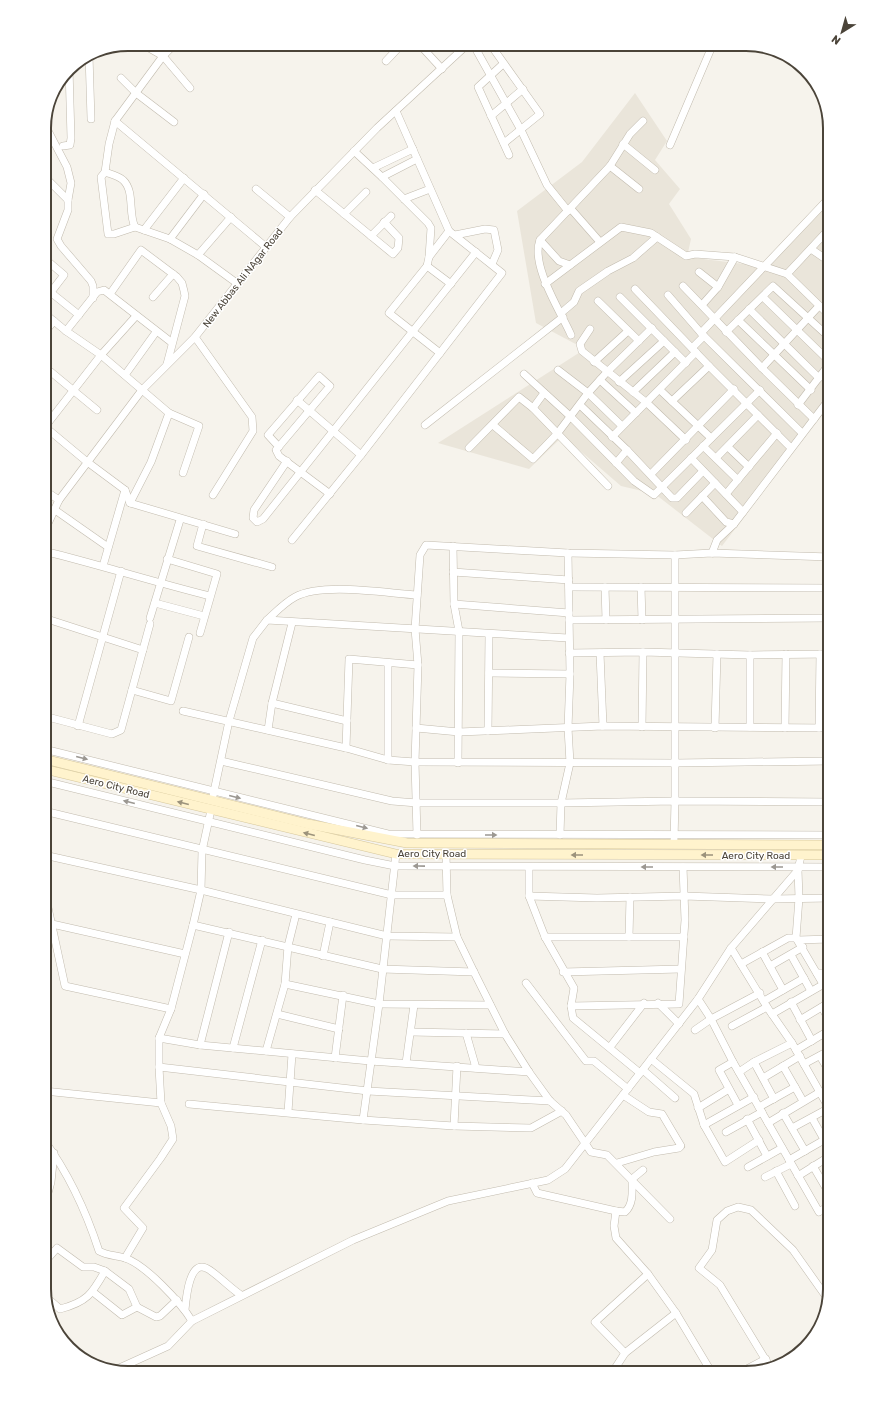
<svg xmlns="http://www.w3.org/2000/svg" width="874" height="1417" font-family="Rubik,sans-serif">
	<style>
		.residential { fill: #eae5da }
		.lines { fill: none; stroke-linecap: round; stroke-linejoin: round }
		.street-casing { stroke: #c2bbae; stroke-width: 8 }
		.secondary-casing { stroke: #d6c79b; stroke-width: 10 }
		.street { stroke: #fff; stroke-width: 7 }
		.secondary { stroke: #fff3cd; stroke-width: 9 }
		.oneway { fill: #9c9892 }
		.oneway2 { fill: #9c937c }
		.labels { text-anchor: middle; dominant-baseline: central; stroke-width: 3; stroke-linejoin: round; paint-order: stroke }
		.street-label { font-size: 10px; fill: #4b4439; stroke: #fff }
		.rim { fill: none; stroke: #4b4439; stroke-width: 2 }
	</style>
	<rect width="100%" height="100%" fill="#f6f3ec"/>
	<path class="residential" d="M635,93L667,141L655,160L680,189L669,204L691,239L687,257L760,266L830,196V404L722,546L655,494L621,486L563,436L529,469L438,443L585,349L536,323L517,211L582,162Z"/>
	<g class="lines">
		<defs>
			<g id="street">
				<path d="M142,44L163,56L190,88"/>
				<path d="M175,44L163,56L115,121L109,144L105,172L101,177L108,234H114L135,227L170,239L198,255L238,284"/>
				<path d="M419,44L442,69"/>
				<path d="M473,44L521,130L547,185L568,211"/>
				<path d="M490,44L540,114L504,143"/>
				<path d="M89,55L91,119"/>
				<path d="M386,61L402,44"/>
				<path d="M503,64L478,87L509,155"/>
				<path d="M121,78L136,93L174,122"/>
				<path d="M48,108V119"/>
				<path d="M396,111L449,231L429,257L427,266L389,313L440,353"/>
				<path d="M491,116L523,89"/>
				<path d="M115,121L266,247"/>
				<path d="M44,123L67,167L71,183L68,200"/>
				<path d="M623,144L655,170"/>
				<path d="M670,145L713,44"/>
				<path d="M63,146L70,145L71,138L69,68"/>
				<path d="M354,151L382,177L428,223L431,228L429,257"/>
				<path d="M610,166L639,189"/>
				<path d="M373,168L413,149"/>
				<path d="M105,172C110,174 118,176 123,180C135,191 128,214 135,227"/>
				<path d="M44,176L68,200V210L57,239L61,246L91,281L93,286V298"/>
				<path d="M382,177L417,159"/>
				<path d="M256,189L290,217"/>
				<path d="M315,190L393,254L398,248L399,238L384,222"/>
				<path d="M404,199L430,189"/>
				<path d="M571,209L600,242"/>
				<path d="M344,214L366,192"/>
				<path d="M144,230L184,178"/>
				<path d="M455,235L485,229L494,230L498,250L492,264"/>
				<path d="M371,236L391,216"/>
				<path d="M170,239L204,194"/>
				<path d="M540,240L559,261L570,265"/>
				<path d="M811,249L830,262"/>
				<path d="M198,255L231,217"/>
				<path d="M44,258L64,275L51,292"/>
				<path d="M427,266L451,284"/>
				<path d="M699,272L718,287"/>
				<path d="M787,274L830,228"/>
				<path d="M545,284L621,227L651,233L686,256L695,254L735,257L787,274L830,316"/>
				<path d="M683,286L762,368L814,419"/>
				<path d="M44,287L79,315"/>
				<path d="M635,289L709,366L791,448"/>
				<path d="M110,294L141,250L177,277L182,283L184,291L185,296L167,364"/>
				<path d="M668,295L701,333L802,433"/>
				<path d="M153,297L173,274"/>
				<path d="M620,297L686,363"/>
				<path d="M763,297L830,362"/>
				<path d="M598,301L639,341"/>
				<path d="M702,305L718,287L735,257"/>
				<path d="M749,309L819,378"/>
				<path d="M44,313L66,331L101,355L169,413L151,462L130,503"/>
				<path d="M561,313L574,302L579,291L608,271L633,258L657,237"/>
				<path d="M738,320L811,390"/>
				<path d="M590,329L580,344L582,351L647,403L686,440"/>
				<path d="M66,331L97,292L104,290L171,342"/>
				<path d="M726,332L773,286L830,338"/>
				<path d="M44,333L54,321"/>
				<path d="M701,333L830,197"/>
				<path d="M571,335C561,312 530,265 540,240L610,166L630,134L643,121"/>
				<path d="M195,337L252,417L253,431L213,495"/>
				<path d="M692,348L704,336"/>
				<path d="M594,362L628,331"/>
				<path d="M762,368L819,306"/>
				<path d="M558,370L588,393L622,426"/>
				<path d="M51,372L97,410"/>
				<path d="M524,374L571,417L634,481L654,495L760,390"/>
				<path d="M125,375L156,332"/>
				<path d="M600,380L636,413"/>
				<path d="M619,382L664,341"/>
				<path d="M660,390L711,438"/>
				<path d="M633,392L675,352"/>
				<path d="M297,400L361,455"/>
				<path d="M672,401L709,366"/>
				<path d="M580,405L627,450L672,498H677L703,471"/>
				<path d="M798,405L830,363"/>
				<path d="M533,408L544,393"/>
				<path d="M169,413L199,426L183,473"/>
				<path d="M425,425L563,317"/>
				<path d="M493,425L533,459L557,434L588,393L607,372L652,328"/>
				<path d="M44,426L86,461L125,490L130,503L235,534"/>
				<path d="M44,428L101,355L136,316"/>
				<path d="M612,437L696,352"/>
				<path d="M703,446L738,480"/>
				<path d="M279,447L268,435L319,376L330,386L276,450L279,456L330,494"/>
				<path d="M728,447L749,467"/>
				<path d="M469,448L519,397L533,408L608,486"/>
				<path d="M691,458L743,512"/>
				<path d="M716,458L758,415"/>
				<path d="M287,461L254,510L253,518L257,522L263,519L476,252"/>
				<path d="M616,463L627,450"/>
				<path d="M651,474L734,389"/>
				<path d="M44,490L59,500"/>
				<path d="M726,494L777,433"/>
				<path d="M702,496L726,522L734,524"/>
				<path d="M55,510L108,547"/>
				<path d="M686,513L715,483"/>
				<path d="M203,524L197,546L272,567"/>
				<path d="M44,532L59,500L142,390L195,337L290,217L377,128L468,44"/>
				<path d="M292,540L361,455L502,273L449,231"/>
				<path d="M453,546L454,604L459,631L458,763"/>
				<path d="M44,551C100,565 154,582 210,596"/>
				<path d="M712,553L717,540L734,524L830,398"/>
				<path d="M167,559L217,574L200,633"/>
				<path d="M103,566L125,490"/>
				<path d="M453,572L569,580"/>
				<path d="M569,587L830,588"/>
				<path d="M605,587L606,620"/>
				<path d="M641,587L642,620"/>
				<path d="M155,603L204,616"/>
				<path d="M454,604L569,613"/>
				<path d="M44,618L143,650"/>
				<path d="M150,618L180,520"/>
				<path d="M267,620C276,612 284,603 295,597C322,582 385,593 417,595"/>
				<path d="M569,620L830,618"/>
				<path d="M569,653L643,652L750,655L830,654"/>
				<path d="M600,653L603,726"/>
				<path d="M750,655V727"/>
				<path d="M489,673L570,674"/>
				<path d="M132,690L171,701L189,637"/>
				<path d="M272,703L347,721"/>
				<path d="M183,711L346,748L388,760L415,762L675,763L830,761"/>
				<path d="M44,716L112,734L121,730L150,624"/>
				<path d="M78,726L121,571"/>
				<path d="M642,727L643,652"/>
				<path d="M416,728L459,732L603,726L830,728"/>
				<path d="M715,728L717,654"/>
				<path d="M785,728L786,654"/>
				<path d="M819,728L820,654"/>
				<path d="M268,730L272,703L292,623"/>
				<path d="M488,731L489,635"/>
				<path d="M346,748L349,659L418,665"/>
				<path d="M44,749L388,834L830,835"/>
				<path d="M388,760V663"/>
				<path d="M221,761L392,801L417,803H561L675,801L830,802"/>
				<path d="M44,781L365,860L395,866L830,867"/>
				<path d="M213,796L229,721L253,638L267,620L568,638"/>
				<path d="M44,811L392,895H447"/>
				<path d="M417,835L415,762L418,665L415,629L420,555L426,545L568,553L675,555L712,553L830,557"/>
				<path d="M560,835L561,803L570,763L568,728L570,674L568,553"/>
				<path d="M674,841L675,801V555"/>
				<path d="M446,854L447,895L457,937L474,972L505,1034L529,1072L550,1101L566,1115L591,1152L607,1155L670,1219"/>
				<path d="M44,855L201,890L387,936L457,937"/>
				<path d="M529,867V896L545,937L574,988L571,1006L573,1018L640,1073"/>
				<path d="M44,889L65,986L171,1009"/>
				<path d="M529,896L597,898L684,896L773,899L830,898"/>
				<path d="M52,924L185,954"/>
				<path d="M193,925L382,969L474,972"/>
				<path d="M545,937H684"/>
				<path d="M629,937L630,897"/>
				<path d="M796,938L799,898L798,870L801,856"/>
				<path d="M798,940L830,939"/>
				<path d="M731,948L767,1007L792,1043L830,1110"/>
				<path d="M762,952L783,990"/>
				<path d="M791,955L811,991"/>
				<path d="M323,956L330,922"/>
				<path d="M741,964L788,938H796L830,996"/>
				<path d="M770,966L803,947"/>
				<path d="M563,972L681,969"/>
				<path d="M817,973H830"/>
				<path d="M526,983L586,1061H594L628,1089"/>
				<path d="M285,984L379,1004L490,1005"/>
				<path d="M698,999L711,1019L733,1062L819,1212L830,1205"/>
				<path d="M764,1001L804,978"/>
				<path d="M791,1002L812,1041"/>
				<path d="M658,1003L679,1024"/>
				<path d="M571,1006L679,1004L685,920L683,867"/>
				<path d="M822,1007L830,1022"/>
				<path d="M277,1014L339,1029"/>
				<path d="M772,1014L824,984"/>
				<path d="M800,1020L830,1002"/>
				<path d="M732,1026L767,1007"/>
				<path d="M695,1030L711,1019L760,993"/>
				<path d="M411,1032L505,1034"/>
				<path d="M466,1033L476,1068"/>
				<path d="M159,1038L200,1045L370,1061L529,1072"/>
				<path d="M200,1045L229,932"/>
				<path d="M610,1047L644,1003"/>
				<path d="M233,1048L262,940"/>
				<path d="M796,1050L830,1030"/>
				<path d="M266,1051L285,984L288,946L296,914"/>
				<path d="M820,1056L830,1073"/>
				<path d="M335,1058L343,995"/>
				<path d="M651,1059L694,1094L704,1125L725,1162L759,1140"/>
				<path d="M733,1062L719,1070L738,1105"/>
				<path d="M754,1062L774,1099"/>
				<path d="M406,1063L414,1005"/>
				<path d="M804,1064L830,1050"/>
				<path d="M783,1066L803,1101"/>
				<path d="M159,1067L368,1091L550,1101"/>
				<path d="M643,1070L675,1098"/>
				<path d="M739,1072L754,1062L792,1043"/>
				<path d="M763,1078L800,1056"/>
				<path d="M44,1091L161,1103"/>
				<path d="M189,1104L363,1120L454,1126L531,1128L562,1111"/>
				<path d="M759,1107L795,1087"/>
				<path d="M698,1108L729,1089"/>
				<path d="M288,1112L292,1054"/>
				<path d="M783,1113L805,1151"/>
				<path d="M812,1118L830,1150"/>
				<path d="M747,1119L767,1156"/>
				<path d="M363,1120L379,1004L396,854"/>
				<path d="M768,1123L820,1092"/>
				<path d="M704,1125L754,1097"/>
				<path d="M454,1126L457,1066"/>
				<path d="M792,1128L829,1108"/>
				<path d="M726,1132L762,1112"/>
				<path d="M44,1140C69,1174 86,1211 99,1251C108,1256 116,1255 125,1258C146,1265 181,1303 192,1321"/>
				<path d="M789,1160L824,1140"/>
				<path d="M617,1163L654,1152L679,1148L681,1146L662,1114L649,1112L623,1095"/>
				<path d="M813,1166L830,1195"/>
				<path d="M748,1167L782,1148"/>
				<path d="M643,1170L632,1179C632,1190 634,1204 625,1212L616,1211L614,1226L616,1238L648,1274L676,1313L712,1373"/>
				<path d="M776,1171L795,1206"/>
				<path d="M798,1176L830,1156"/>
				<path d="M765,1177L791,1164"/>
				<path d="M822,1180L830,1176"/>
				<path d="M532,1183L537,1193L616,1211"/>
				<path d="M48,1193L51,1182L54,1153"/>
				<path d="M125,1258L143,1228L124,1208L160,1159L173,1139L171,1126L161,1103L159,1067V1038L171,1009L193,925L201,890L202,851L211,810"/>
				<path d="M44,1263L57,1248L83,1267H94L105,1271L129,1289L137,1307"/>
				<path d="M93,1292L122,1315L137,1307L156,1317L160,1316L177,1300"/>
				<path d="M46,1297L60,1309C87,1302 92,1294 105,1271"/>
				<path d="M185,1310C186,1300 189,1260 206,1268C214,1271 231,1289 241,1295"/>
				<path d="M625,1353L595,1322L648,1274"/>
				<path d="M770,1367L720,1285L699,1268L712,1250L717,1220L727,1211L738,1207L751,1210L793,1250L827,1298"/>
				<path d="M115,1370L168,1346L192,1321L353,1240L448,1201L548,1180L565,1169L698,999L731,948L798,870"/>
				<path d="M612,1373L625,1353L676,1313"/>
				<path d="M739,1373L766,1359"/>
			</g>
			<g id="secondary">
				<path d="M44,759L308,824L407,843L830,845"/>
				<path d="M44,769L396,854L830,855"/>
			</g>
		</defs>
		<use href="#street" class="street-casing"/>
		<use href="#secondary" class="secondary-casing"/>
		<use href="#street" class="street"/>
		<use href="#secondary" class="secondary"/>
	</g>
	<defs><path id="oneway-solid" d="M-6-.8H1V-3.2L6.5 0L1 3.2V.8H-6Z"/></defs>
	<g class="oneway">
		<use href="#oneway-solid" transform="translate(82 758) rotate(14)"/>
		<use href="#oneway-solid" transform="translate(235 797) rotate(14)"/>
		<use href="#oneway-solid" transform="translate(129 802) rotate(-166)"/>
		<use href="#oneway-solid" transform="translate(362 827) rotate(14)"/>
		<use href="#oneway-solid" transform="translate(491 835)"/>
		<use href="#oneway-solid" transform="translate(419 866) rotate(-179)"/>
		<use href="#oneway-solid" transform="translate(647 867) rotate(-180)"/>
		<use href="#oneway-solid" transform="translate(777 867) rotate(-180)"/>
	</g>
	<g class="oneway2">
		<use href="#oneway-solid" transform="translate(183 803) rotate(-166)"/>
		<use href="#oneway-solid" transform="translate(309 834) rotate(-166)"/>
		<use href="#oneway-solid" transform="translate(577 855) rotate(-180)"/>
		<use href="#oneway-solid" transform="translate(707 855) rotate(-180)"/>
	</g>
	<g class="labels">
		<g class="street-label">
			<text transform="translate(243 278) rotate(-52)">New Abbas Ali NAgar Road</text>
			<text transform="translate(116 787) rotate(14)">Aero City Road</text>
			<text x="432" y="854">Aero City Road</text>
			<text x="756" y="856">Aero City Road</text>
		</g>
	</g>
	<path d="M0 0H874V1417H0ZM128 51H746A77 77 0 0 1 823 128V1289A77 77 0 0 1 746 1366H128A77 77 0 0 1 51 1289V128A77 77 0 0 1 128 51Z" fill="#fff" fill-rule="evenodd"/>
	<path class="rim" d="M128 51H746A77 77 0 0 1 823 128V1289A77 77 0 0 1 746 1366H128A77 77 0 0 1 51 1289V128A77 77 0 0 1 128 51Z"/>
	<g transform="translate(842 32) rotate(217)" stroke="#ffffff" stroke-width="3" paint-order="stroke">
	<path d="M0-3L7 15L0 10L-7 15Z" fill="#4b4439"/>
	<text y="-6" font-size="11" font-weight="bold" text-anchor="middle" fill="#4b4439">N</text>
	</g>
</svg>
